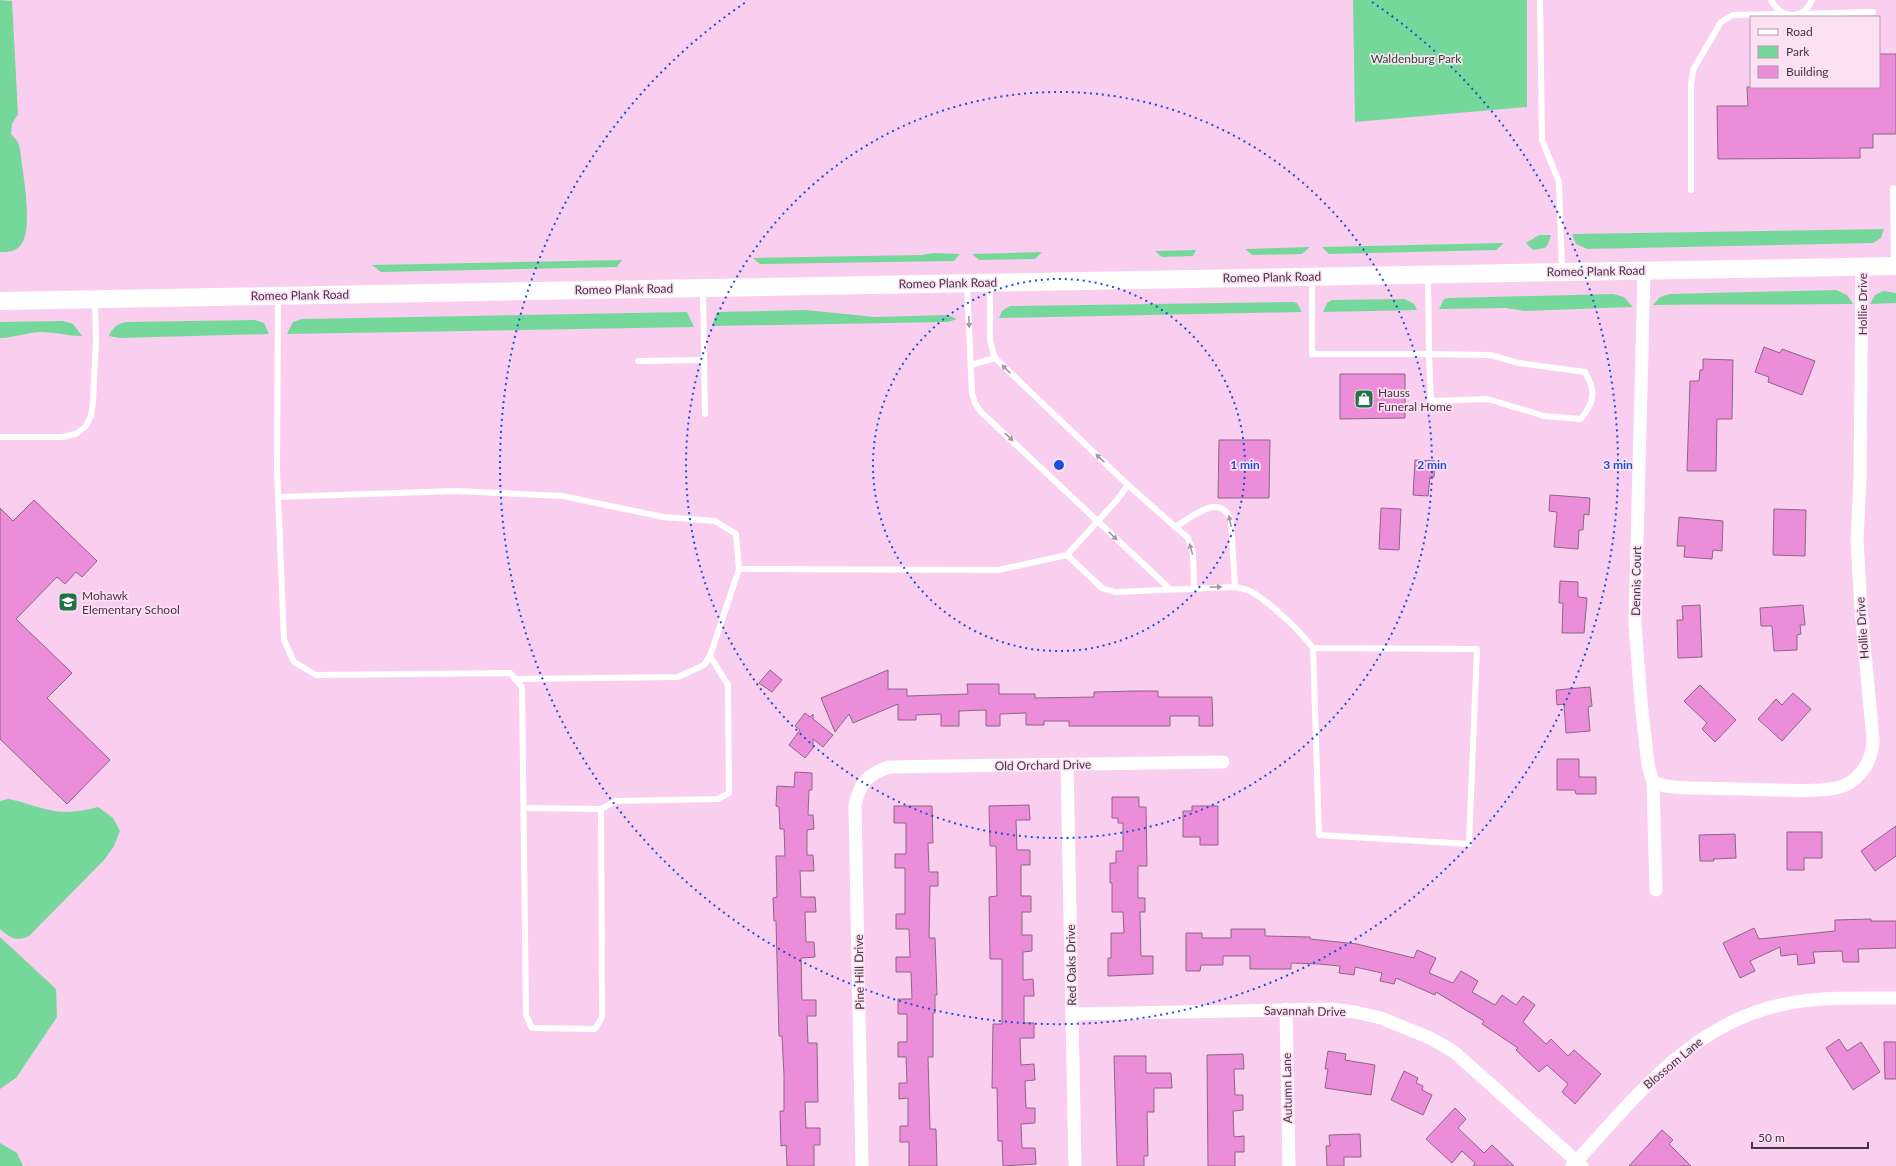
<svg xmlns="http://www.w3.org/2000/svg" width="1896" height="1166" font-family="Lato,sans-serif">
	<style>
		.green { fill: #75d89a }
		.building { fill: #ec8dd9; stroke: #8d6684 }
		.lines { fill: none; stroke-linecap: round; stroke-linejoin: round }
		.service { stroke: #fff; stroke-width: 6 }
		.minor { stroke: #fff; stroke-width: 13 }
		.secondary { stroke: #fff; stroke-width: 18 }
		.oneway { fill: #a29aa0 }
		.ring { fill: none; stroke: #1d4ed8; stroke-width: 2; stroke-dasharray: 2 4 }
		.labels { text-anchor: middle; dominant-baseline: central; stroke-width: 3.5; stroke-linejoin: round; paint-order: stroke }
		.park-label { font-size: 12px; fill: #204f32; stroke: #fce1f5 }
		.street-label { font-size: 12px; fill: #463442; stroke: #fce1f5 }
		.poi-label { font-size: 12px; fill: #463442; stroke: #fce1f5; text-anchor: start }
		.centre { fill: #1d4ed8; stroke: #fce1f5; stroke-width: 2 }
		.ring-label { font-size: 12px; text-anchor: middle; font-weight: bold; fill: #1d4ed8; stroke: #fce1f5; stroke-width: 3.5; stroke-linejoin: round; paint-order: stroke }
	</style>
	<rect width="100%" height="100%" fill="#faceef"/>
	<g class="green">
		<path d="M0,0L12,1L18,114L12,124L11,134L18,142L20,149C22,170 35,231 20,246C15,252 7,252 0,252Z"/>
		<path d="M1353,0H1527V107L1355,122Z"/>
		<path d="M1884,229L1881,238L1873,243L1587,249L1576,244L1572,234Z"/>
		<path d="M1539,235H1551L1548,244L1545,248L1533,250L1526,243Z"/>
		<path d="M1504,243L1496,250L1329,254L1322,247Z"/>
		<path d="M1310,247L1302,254L1252,255L1245,249Z"/>
		<path d="M1196,250L1193,256L1162,257L1155,251Z"/>
		<path d="M1042,252L1035,259L979,260L972,254Z"/>
		<path d="M934,253L960,254L954,261L760,264L753,258L921,255Z"/>
		<path d="M622,260L617,267L381,272L372,265Z"/>
		<path d="M1836,290L1847,295L1853,304C1786,305 1720,304 1653,305L1660,297L1670,294Z"/>
		<path d="M1883,291L1896,293V303L1870,304L1875,295Z"/>
		<path d="M1613,294L1624,297L1633,307L1525,311L1506,308L1439,309L1444,299L1449,298Z"/>
		<path d="M1405,299L1414,304L1417,310L1323,312L1327,303L1332,300Z"/>
		<path d="M1293,302L1297,303L1302,312L999,318L1002,311L1010,306Z"/>
		<path d="M806,310L875,317L948,315L957,319L948,322L712,326L717,312Z"/>
		<path d="M687,312L694,327L287,334L293,322L302,319Z"/>
		<path d="M255,320L264,323L269,334L120,338L109,336C112,327 119,323 127,322Z"/>
		<path d="M63,321L73,324L82,336C68,336 55,332 41,332C27,332 14,338 0,338V322Z"/>
		<path d="M8,799C21,801 32,806 45,809C63,814 80,812 98,807L113,818L120,831L114,846L105,859L29,936C17,942 10,938 0,929V801Z"/>
		<path d="M0,937L56,989L57,1017L16,1078L0,1089Z"/>
		<path d="M0,1143L17,1153L23,1166H0Z"/>
	</g>
	<g class="building">
		<path d="M1879,54H1896V134H1873V148H1860V158L1718,159L1717,106H1748L1747,87H1879Z"/>
		<path d="M1764,347L1780,353L1782,349L1815,361L1802,395L1768,382L1769,377L1755,372Z"/>
		<path d="M1703,359L1733,360L1732,419H1717L1716,471H1687L1690,381H1699L1700,370H1703Z"/>
		<path d="M1340,374H1405V418L1340,419Z"/>
		<path d="M1219,440H1270L1269,498H1218Z"/>
		<path d="M1415,460L1435,461L1434,477H1430L1428,496L1413,495Z"/>
		<path d="M1550,495L1590,498L1589,515L1584,514L1583,530H1579L1578,549L1554,547L1557,512L1549,511Z"/>
		<path d="M34,500L97,561L82,577L76,572L65,584L57,577L16,619L72,673L47,698L110,760L67,804L0,739V508L13,521Z"/>
		<path d="M1381,508L1401,509L1399,550L1379,549Z"/>
		<path d="M1774,509L1806,510L1805,556L1773,555Z"/>
		<path d="M1679,517L1723,521L1722,551L1713,550L1712,559L1684,557L1685,546H1677Z"/>
		<path d="M1560,581L1578,582V597L1587,598L1584,633H1562L1563,603H1559Z"/>
		<path d="M1700,605L1702,657L1678,658L1677,620H1683L1682,606Z"/>
		<path d="M1803,605L1805,625H1800L1801,634L1797,635V650L1774,651L1772,626H1761L1760,608Z"/>
		<path d="M770,670L782,680L772,692L759,683Z"/>
		<path d="M888,670V689H907V696L968,694L967,684H999V694H1035V698L1094,697V692L1136,691H1158V697H1212L1213,726H1199V716H1170V726H1069V721H1044V725H1026V713L1000,714V726H986V710L959,711V726H941V714L916,715V720H898V704L853,723L849,714L835,732L821,698Z"/>
		<path d="M1700,685L1736,720L1715,742L1702,729L1707,723L1684,701Z"/>
		<path d="M1590,687L1592,706L1588,707L1590,731L1566,733L1564,704L1557,705L1556,690Z"/>
		<path d="M1793,693L1811,709L1782,741L1758,719L1776,699L1782,705Z"/>
		<path d="M805,713L810,717L813,714V719L833,735L823,747L813,739V748L805,758L789,745L800,730L795,726Z"/>
		<path d="M1557,759H1579V777H1596V794H1576L1575,790H1557Z"/>
		<path d="M795,772L812,773V790H809L808,815H813L814,829L807,830V855H813L814,871H800L801,897H815L816,912H805L806,942H814L815,957L801,958L802,1000H816V1016H807L808,1043H817L818,1102H805L806,1128H820V1145H814V1166H787L786,1145L781,1146L780,1111H784V1075L782,1036H779L776,921H774L773,898L777,897L776,856H785L784,829H780L779,807L776,806L777,786L794,787Z"/>
		<path d="M1112,797H1139V807H1146L1147,866H1138V898H1145V912H1140L1141,956H1153V974L1108,976V958H1111V933H1124L1123,912H1112V883H1110V863H1116V851H1123V823H1118V818H1112Z"/>
		<path d="M1029,805L1030,820H1016L1017,850H1030V865H1021V896H1031V912H1022V935H1032V951L1023,952V980L1033,979L1034,996H1024V1023H1034V1038H1020L1021,1065L1034,1064L1035,1080L1025,1081L1026,1108H1035V1123L1021,1124L1022,1148H1035L1036,1164L1003,1166L1002,1141H998L997,1088H992L993,1024H1002V959H990L989,897L997,896L996,846H990L989,806Z"/>
		<path d="M894,806H932L933,843H928L929,872H938V886H930L929,938H935L937,995H935V1013H933V1057H928L930,1129H936L937,1166H909V1142H900V1126H908V1098L899,1099V1083H907L906,1057H898V1042H907V1014H898V999H912L911,972H896V957H910L909,929H896V914H905V868H895V854H906V823H894Z"/>
		<path d="M1192,806H1218V845H1200V837H1183V811H1192Z"/>
		<path d="M1896,826V856L1875,871L1861,851Z"/>
		<path d="M1787,832H1822V858H1804V870H1787Z"/>
		<path d="M1735,834L1736,858L1713,859L1714,861H1700L1699,835Z"/>
		<path d="M1871,919V921H1896V948L1858,949L1859,962H1843L1842,951L1813,952L1815,963L1798,965L1797,954L1781,956L1780,947L1750,961L1755,971L1740,978L1723,943L1754,928L1759,939L1835,931V920Z"/>
		<path d="M1231,929H1265V936L1310,937V939L1357,944L1414,958L1417,950L1436,958L1429,973L1453,983L1461,971L1478,981L1472,992L1495,1005L1502,995L1516,1005L1523,996L1535,1005L1523,1022L1546,1044L1551,1039L1568,1056L1574,1050L1601,1074L1575,1104L1562,1092L1568,1084L1547,1065L1539,1072L1516,1050L1518,1048L1482,1024L1484,1021L1436,992L1435,995L1396,978L1394,984L1380,981L1382,973L1355,967L1354,975L1339,973L1340,966L1319,964L1291,963V969H1250V956H1223V965H1201L1200,971H1186V933H1202V938H1231Z"/>
		<path d="M1839,1039L1847,1051L1861,1042L1880,1072L1853,1090L1826,1048Z"/>
		<path d="M1884,1042H1896V1079H1885Z"/>
		<path d="M1328,1051L1346,1054L1345,1060L1375,1065L1371,1095L1325,1088L1328,1069H1325Z"/>
		<path d="M1243,1054L1244,1069H1234L1235,1095H1243V1110L1233,1111L1234,1137L1244,1136V1152H1235V1166H1208L1207,1055Z"/>
		<path d="M1114,1056H1146V1073H1171L1172,1088H1154V1112H1147L1148,1156H1144V1166H1117Z"/>
		<path d="M1404,1071L1418,1078L1416,1083L1423,1086L1422,1090L1432,1095L1423,1115L1391,1100Z"/>
		<path d="M1455,1108L1466,1119L1458,1128L1484,1153L1492,1145L1514,1166H1473L1475,1163L1462,1151L1452,1163L1426,1139Z"/>
		<path d="M1662,1130L1673,1140L1669,1144L1691,1166H1629Z"/>
		<path d="M1360,1134L1361,1157H1344V1166H1327L1326,1146H1330L1329,1135Z"/>
	</g>
	<g class="lines">
		<g class="service">
			<path d="M1540,0L1542,140L1559,182L1562,270"/>
			<path d="M1771,0C1781,19 1803,21 1812,0"/>
			<path d="M1800,14L1873,12"/>
			<path d="M1893,188L1894,264"/>
			<path d="M1691,190V85L1693,70L1721,22L1733,15L1786,14"/>
			<path d="M1312,278V354H1429L1428,276"/>
			<path d="M990,284V341L995,358L1128,485L1188,538L1193,552L1194,588"/>
			<path d="M967,285L972,393L975,403L980,411L1169,588"/>
			<path d="M703,290L705,414"/>
			<path d="M278,297L277,471L284,640L294,662L316,675L510,673L522,687L526,1015L532,1028L595,1029L602,1017L601,809L616,801L718,799L729,793L728,685L710,656"/>
			<path d="M1429,354L1490,355L1519,363L1585,372C1596,392 1595,401 1581,419L1544,416L1488,399L1431,401Z"/>
			<path d="M638,361L704,360"/>
			<path d="M971,365L995,358"/>
			<path d="M0,437H62L76,434L86,426L91,416L93,402L96,339L95,301"/>
			<path d="M1128,485L1117,500L1067,555L1102,588L1115,592L1235,587C1240,588 1245,589 1250,591C1269,601 1300,631 1313,648L1319,835L1469,844L1477,649L1313,648"/>
			<path d="M278,497L456,491L563,496L663,517L715,521L736,534L739,569"/>
			<path d="M1175,527C1192,517 1221,491 1231,521L1235,587"/>
			<path d="M515,679L678,677L704,665L710,656L739,569L998,570L1067,555"/>
			<path d="M524,808L601,809"/>
		</g>
		<g class="minor">
			<path d="M1644,271L1635,624L1641,702L1648,765L1653,782L1656,890"/>
			<path d="M1067,765L1075,1166"/>
			<path d="M1653,782C1659,784 1666,787 1673,787C1696,789 1720,788 1743,789C1767,789 1822,794 1843,786C1861,779 1873,759 1873,740L1861,609L1857,541L1860,478L1862,266"/>
			<path d="M1286,1009L1289,1166"/>
			<path d="M1072,1014L1331,1009L1355,1012L1381,1018L1430,1038L1453,1051L1582,1166"/>
			<path d="M862,1166L855,805C860,782 868,774 889,767L1223,762"/>
			<path d="M1572,1166C1637,1096 1695,1017 1796,1002C1829,997 1863,998 1896,998"/>
		</g>
		<path class="secondary" d="M0,301L1896,266"/>
	</g>
	<defs><path id="oneway-solid" d="M-6-.8H1V-3.2L6.5 0L1 3.2V.8H-6Z"/></defs>
	<g class="oneway">
		<use href="#oneway-solid" transform="translate(969 322) rotate(87)"/>
		<use href="#oneway-solid" transform="translate(1006 369) rotate(-136)"/>
		<use href="#oneway-solid" transform="translate(1009 437) rotate(43)"/>
		<use href="#oneway-solid" transform="translate(1100 458) rotate(-137)"/>
		<use href="#oneway-solid" transform="translate(1230 521) rotate(-101)"/>
		<use href="#oneway-solid" transform="translate(1113 536) rotate(43)"/>
		<use href="#oneway-solid" transform="translate(1191 549) rotate(-106)"/>
		<use href="#oneway-solid" transform="translate(1216 587) rotate(-1)"/>
	</g>
	<g class="ring">
		<circle cx="1059" cy="465" r="186"/>
		<circle cx="1059" cy="465" r="373"/>
		<path d="M1372 2A559 559 0 1 1 746 2"/>
	</g>
	<defs>
		<symbol id="shop-square" viewBox="-11 -11 22 22"><rect x="-9" y="-9" width="18" height="18" rx="4" fill="#207345" stroke="#fce1f5"/><path d="M-5-2.5h2.3a2.7 3.5 0 0 1 5.4 0H5L5.5 6h-11ZM-1.5-2.5h3a1.5 2.3 0 0 0-3 0Z" fill="#fff"/></symbol>
		<symbol id="school-square" viewBox="-11 -11 22 22"><rect x="-9" y="-9" width="18" height="18" rx="4" fill="#207345" stroke="#fce1f5"/><path d="M0-5L7-2L0 1L-7-2ZM-4 1L0 2.5L4 1V4Q0 6-4 4Z" fill="#fff"/></symbol>
	</defs>
	<g fill-rule="evenodd">
		<use href="#shop-square" x="1353" y="388" width="22" height="22"/>
		<use href="#school-square" x="57" y="591" width="22" height="22"/>
	</g>
	<g class="labels">
		<g class="park-label">
			<text x="1416" y="58">Waldenburg Park</text>
		</g>
		<g class="street-label">
			<text transform="translate(1596 271) rotate(-1)">Romeo Plank Road</text>
			<text transform="translate(1272 277) rotate(-1)">Romeo Plank Road</text>
			<text transform="translate(948 283) rotate(-1)">Romeo Plank Road</text>
			<text transform="translate(624 289) rotate(-1)">Romeo Plank Road</text>
			<text transform="translate(300 295) rotate(-1)">Romeo Plank Road</text>
			<text transform="translate(1862 304) rotate(-90)">Hollie Drive</text>
			<text transform="translate(1636 581) rotate(-89)">Dennis Court</text>
			<text transform="translate(1862 628) rotate(-94)">Hollie Drive</text>
			<text transform="translate(1043 765) rotate(-1)">Old Orchard Drive</text>
			<text transform="translate(1071 965) rotate(-91)">Red Oaks Drive</text>
			<text transform="translate(859 972) rotate(-91)">Pine Hill Drive</text>
			<text transform="translate(1305 1011) rotate(1)">Savannah Drive</text>
			<text transform="translate(1673 1063) rotate(-40)">Blossom Lane</text>
			<text transform="translate(1287 1088) rotate(-91)">Autumn Lane</text>
		</g>
		<g class="poi-label">
			<text x="1378" y="392">Hauss<tspan x="1378" dy="14">Funeral Home</tspan></text>
			<text x="82" y="595">Mohawk<tspan x="82" dy="14">Elementary School</tspan></text>
		</g>
	</g>
	<circle cx="1059" cy="465" r="6" class="centre"/>
	<g class="ring-label">
		<text x="1245" y="469">1 min</text>
		<text x="1432" y="469">2 min</text>
		<text x="1618" y="469">3 min</text>
	</g>
	<rect x="1750" y="16" width="130" height="72" fill="#fce1f5" stroke="#b39cad"/>
	<rect x="1758" y="29" width="20" height="6" fill="#ffffff" stroke="#b39cad"/>
	<text x="1786" y="36" font-size="12" fill="#463442">Road</text>
	<rect x="1758" y="46" width="20" height="12" fill="#75d89a" stroke="#b39cad"/>
	<text x="1786" y="56" font-size="12" fill="#463442">Park</text>
	<rect x="1758" y="66" width="20" height="12" fill="#ec8dd9" stroke="#b39cad"/>
	<text x="1786" y="76" font-size="12" fill="#463442">Building</text>
	<path d="M1752 1142v6h116v-6" fill="none" stroke="#463442" stroke-width="2"/>
	<text x="1758" y="1142" font-size="12" fill="#463442" stroke="#fce1f5" stroke-width="3" paint-order="stroke">50 m</text>
</svg>
